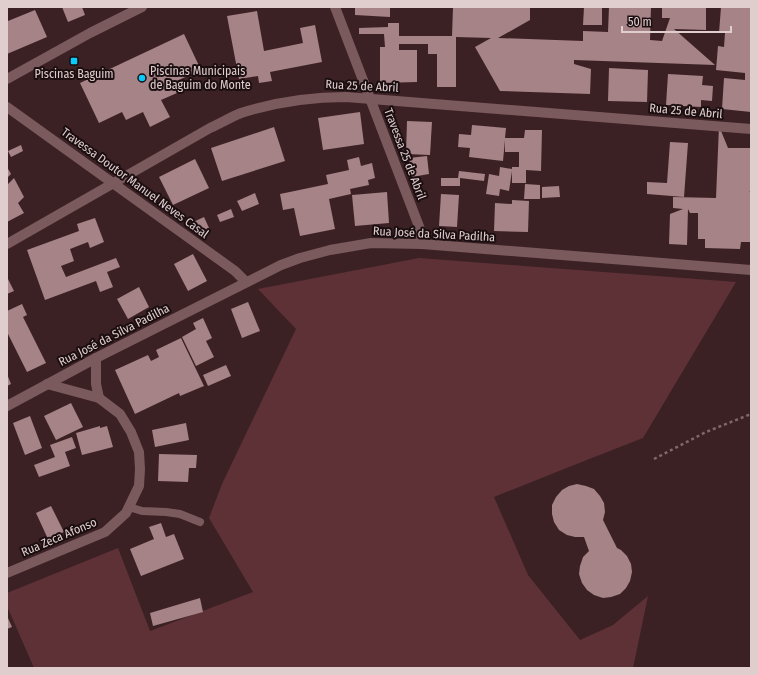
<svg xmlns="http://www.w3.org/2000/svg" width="758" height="675" font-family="'Fira Sans Condensed',sans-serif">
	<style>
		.green { fill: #5d3136 }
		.building { fill: #a58386 }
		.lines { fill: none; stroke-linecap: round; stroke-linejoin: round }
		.path { stroke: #80686a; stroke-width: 2.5; stroke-dasharray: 3 3; stroke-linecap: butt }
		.service { stroke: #7a5a5d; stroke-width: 8 }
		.minor { stroke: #7a5a5d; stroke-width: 10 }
		.tertiary { stroke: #7a5a5d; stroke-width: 10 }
		.poi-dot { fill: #09cafa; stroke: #1a0e10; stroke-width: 1.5 }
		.labels { text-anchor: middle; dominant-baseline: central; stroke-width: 4; stroke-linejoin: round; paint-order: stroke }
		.poi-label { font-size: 12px; fill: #e0cdce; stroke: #1a0e10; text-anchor: start }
		.street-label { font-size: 12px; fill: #e0cdce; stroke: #1a0e10 }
	</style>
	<rect width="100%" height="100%" fill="#3c2124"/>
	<path class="green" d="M419,258L736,282L643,438L569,467L494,497L528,575L580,640L613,625L648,596L633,668H34L7,606V593L118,548L150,631L253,592L209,518L222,484L296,329L258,289Z"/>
	<g class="building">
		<path d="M62,7H82L85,15L68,22Z"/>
		<path d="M355,7H390V17L355,15Z"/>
		<path d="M453,7H530V20L498,38L583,41V31L608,32L609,7H651L650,40L662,41L670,18H662V7H706V30L674,29L715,65L574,60V64L591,69L590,94L500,91L475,47L491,38L456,37V87H437V54H428V44H399V50H417V82L380,83V47H385L384,34H359V28L388,27V23H399V36H452Z"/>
		<path d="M584,7H602V25H583Z"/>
		<path d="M721,7H751V112L722,109L724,78L745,80V73L716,70L718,46L724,47L725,33H719Z"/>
		<path d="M35,10L47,37L7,54V19L8,21Z"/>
		<path d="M257,11L264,51L303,43L300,28L315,25L322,62L270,72L272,81L259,83L258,76L239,79L227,16Z"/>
		<path d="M184,34L201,70L172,83L177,93L161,100L170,117L150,127L143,112L126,120L122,112L99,123L80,83Z"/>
		<path d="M609,68L648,70L647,102L608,101Z"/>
		<path d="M668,74L703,76L702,85L713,86L712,101L701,100V107L666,105Z"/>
		<path d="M360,112L364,144L323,150L318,118Z"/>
		<path d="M407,121L432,122L430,155L406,154Z"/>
		<path d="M472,125L506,128L505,138H524L525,130H542L541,171L526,170V183H512V171L509,191L500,189L499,196L486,194L489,174L499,176L500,167L512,169V167H519V152H505V140L503,161L469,157L470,148L458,147L459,134L471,135Z"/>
		<path d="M719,126L728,148H751V191L749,192H751V242H741L740,249L705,248V239H698V213H690L688,209L687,245L669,244L670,214L683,209L673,208V197L716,198Z"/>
		<path d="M274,127L285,161L222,181L211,148Z"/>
		<path d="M670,142L688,143L684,197L647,194V182L667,183Z"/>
		<path d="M21,145L23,151L11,157L8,151Z"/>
		<path d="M427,156L429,174L412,177L409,158Z"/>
		<path d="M359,157L361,166L372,163L375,178L368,180L369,185L350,189L351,194L329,199L335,229L300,236L294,208L283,210L280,194L328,184L326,175L349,170L347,160Z"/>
		<path d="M195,159L209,188L173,205L159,177Z"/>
		<path d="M7,167L11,174L7,178Z"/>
		<path d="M459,171L485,174L484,181L460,178V186H441V178H458Z"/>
		<path d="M14,178L24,197L18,203L24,213L7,222V185Z"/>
		<path d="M525,184L540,185V199H524Z"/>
		<path d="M559,186L560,197L542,198V187Z"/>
		<path d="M387,192L389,223L355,226L352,195Z"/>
		<path d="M255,193L259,204L242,211L237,201Z"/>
		<path d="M441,194L459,195L457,227L439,226Z"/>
		<path d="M512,200L529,201L528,232L494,231L495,203L512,204Z"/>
		<path d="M231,209L234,217L220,222L217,215Z"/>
		<path d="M204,217L209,228L197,234L191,223Z"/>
		<path d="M95,218L104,242L90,248L88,242L70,249L74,261L61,266L66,277L116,258L120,267L107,272L113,287L100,292L96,281L45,300L27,250L79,231L77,224Z"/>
		<path d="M193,254L207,281L188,291L174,264Z"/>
		<path d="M7,277L14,291L7,294Z"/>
		<path d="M139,287L149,307L128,319L117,299Z"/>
		<path d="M248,302L260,331L242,338L231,309Z"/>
		<path d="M22,304L27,315L23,317L46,363L27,372L7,332V311Z"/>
		<path d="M203,318L212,338L206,341L214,357L196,366L182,337L196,329L193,323Z"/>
		<path d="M181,338L204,386L180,396L179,393L135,414L115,370L148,355L151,361L159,357L156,350Z"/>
		<path d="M226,365L231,376L208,386L203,375Z"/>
		<path d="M7,374L11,384L7,386Z"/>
		<path d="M71,403L83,427L56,440L44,416Z"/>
		<path d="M30,416L42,448L25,455L13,423Z"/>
		<path d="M186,423L189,440L155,447L152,430Z"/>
		<path d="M100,426V428L107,426L113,447L82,455L76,433Z"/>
		<path d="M72,437L76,448L65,452L70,466L39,477L34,465L55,457L50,445Z"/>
		<path d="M159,454L197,455L196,468H189L188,482L158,481Z"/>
		<path d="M577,484L586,486L594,489L600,496L604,503L605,512L603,520L617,548L621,550L627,556L631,564L632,572L630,581L626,588L620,594L611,597L603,598L594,595L587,590L582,583L579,574L580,566L583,557L589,551L584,537H575L567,535L559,530L554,522L552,514V505L556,497L562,490L569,486Z"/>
		<path d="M51,506L64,532L48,539L36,513Z"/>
		<path d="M161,523L166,537L174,534L184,559L141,576L130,549L154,539L149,527Z"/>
		<path d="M200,598L203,612L153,626L150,613Z"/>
		<path d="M7,616L12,627L7,629Z"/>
	</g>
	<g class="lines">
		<path class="path" d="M654,459L706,432L751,414"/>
		<path class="service" d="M129,507L142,511L166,512L180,514L200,522"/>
		<g class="minor">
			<path d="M335,7L420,229L422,244"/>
			<path d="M7,107L235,271L246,282"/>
			<path d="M7,244L210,128C221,123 231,117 241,113C276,102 309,97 346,97L751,129"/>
			<path d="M96,358V384L99,398"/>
			<path d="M7,406L96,358L281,265L300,258L330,250L371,243L422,244L751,270"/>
			<path d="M7,573L105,532L126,513L139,486L140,469L139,452L131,432L120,414L99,398L47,384"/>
		</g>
		<path class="tertiary" d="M7,79L90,33L142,7"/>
	</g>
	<g class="poi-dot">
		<rect x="70" y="57" width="8" height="8" rx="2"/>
		<circle cx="142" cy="78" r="4"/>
	</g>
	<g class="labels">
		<g class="poi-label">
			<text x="150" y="71">Piscinas Municipais<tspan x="150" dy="14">de Baguim do Monte</tspan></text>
			<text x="74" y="74" text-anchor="middle">Piscinas Baguim</text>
		</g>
		<g class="street-label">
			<text transform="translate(362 86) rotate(3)">Rua 25 de Abril</text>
			<text transform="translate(686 111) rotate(5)">Rua 25 de Abril</text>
			<text transform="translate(405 154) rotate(69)">Travessa 25 de Abril</text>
			<text transform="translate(135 183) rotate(36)">Travessa Doutor Manuel Neves Casal</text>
			<text transform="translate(434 234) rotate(3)">Rua José da Silva Padilha</text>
			<text transform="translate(114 335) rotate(-27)">Rua José da Silva Padilha</text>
			<text transform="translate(59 537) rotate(-23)">Rua Zeca Afonso</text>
		</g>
	</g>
	<rect width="758" height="675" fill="none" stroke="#e0cdce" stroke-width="16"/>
	<path d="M622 26v6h109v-6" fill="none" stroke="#e0cdce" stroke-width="2"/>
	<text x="628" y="26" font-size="12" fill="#e0cdce" stroke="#1a0e10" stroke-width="3" paint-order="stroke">50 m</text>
</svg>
